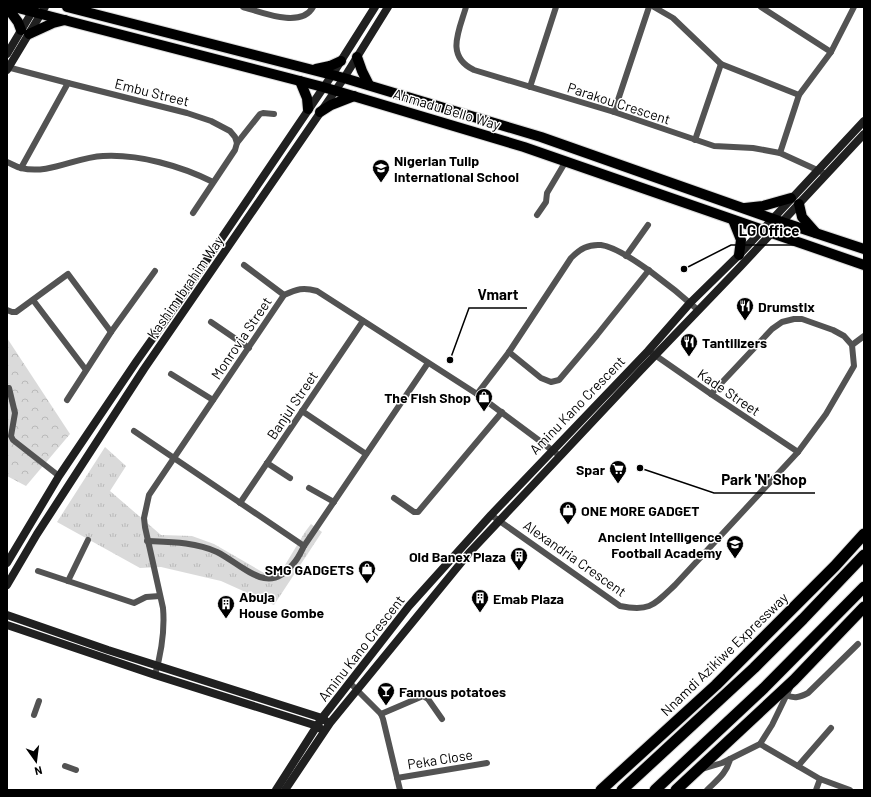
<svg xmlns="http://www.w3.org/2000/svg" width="871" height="797" font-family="Barlow,sans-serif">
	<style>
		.grass { fill: url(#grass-tufts) }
		.forest { fill: url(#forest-crowns) }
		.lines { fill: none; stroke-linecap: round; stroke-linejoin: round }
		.primary-casing { stroke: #dbdbdb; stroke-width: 12 }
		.highway-casing { stroke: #dbdbdb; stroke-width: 13 }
		.street { stroke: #535353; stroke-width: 6 }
		.secondary { stroke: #202020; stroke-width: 8 }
		.primary { stroke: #000; stroke-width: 10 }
		.highway { stroke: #000; stroke-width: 11 }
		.labels { text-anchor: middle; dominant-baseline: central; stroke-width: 3; stroke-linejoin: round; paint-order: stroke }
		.street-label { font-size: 14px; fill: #000; stroke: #fff }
		.poi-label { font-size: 14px; font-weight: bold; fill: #000; stroke: #fff; text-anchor: start }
		.leader { fill: none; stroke: #000; stroke-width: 1.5 }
		.callout-dot { fill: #000; stroke: #fff; stroke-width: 1.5 }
		.callout-label { font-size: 15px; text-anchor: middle; font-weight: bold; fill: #000; stroke: #fff; stroke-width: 3; stroke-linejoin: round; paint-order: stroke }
	</style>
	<defs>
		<pattern id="grass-tufts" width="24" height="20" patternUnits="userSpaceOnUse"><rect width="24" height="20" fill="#dadada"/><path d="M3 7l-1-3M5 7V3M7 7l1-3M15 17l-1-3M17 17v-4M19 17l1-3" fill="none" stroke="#b9b9b9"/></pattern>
		<pattern id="forest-crowns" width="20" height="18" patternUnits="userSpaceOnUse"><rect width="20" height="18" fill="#dadada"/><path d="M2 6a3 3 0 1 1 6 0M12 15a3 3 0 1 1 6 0" fill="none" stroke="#b9b9b9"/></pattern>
	</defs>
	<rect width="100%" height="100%" fill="#fff"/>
	<path class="grass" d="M105,447L126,466L110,491L161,535L192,536L214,544L264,573L274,572L285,565L305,532L311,524L322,532L274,605L221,581L161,567L140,568L57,522Z"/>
	<path class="forest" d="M7,338L70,434L26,486L7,476Z"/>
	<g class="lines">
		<defs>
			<g id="primary">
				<path d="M7,7L18,22L21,30"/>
				<path d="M14,7L323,87L524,147L864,265"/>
				<path d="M67,7L344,78L541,137L782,222L864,249"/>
				<path d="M29,34L53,23L65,20"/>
				<path d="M357,57L362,71L369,85"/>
				<path d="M316,69L330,66L341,61"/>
				<path d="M300,81L307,98L308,109"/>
				<path d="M320,112L331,105L354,96"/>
				<path d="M799,204L802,217L816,233"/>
				<path d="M745,208L763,206L791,198"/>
				<path d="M733,220L741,240L739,255"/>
			</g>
			<g id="highway">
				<path d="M601,790L716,685L835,566L864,534"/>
				<path d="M622,790L754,668L803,619L864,555"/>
				<path d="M655,790L764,688L864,587"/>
				<path d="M676,790L794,680L864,607"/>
			</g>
		</defs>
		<use href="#primary" class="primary-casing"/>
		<use href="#highway" class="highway-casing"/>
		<g class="street">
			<path d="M243,7C261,12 301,29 313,7"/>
			<path d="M466,7C459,31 445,56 474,70L614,112L714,146L753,148L780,153L826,174"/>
			<path d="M654,7L673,18L721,64L799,95"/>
			<path d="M761,7L831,52"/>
			<path d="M7,67L68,83L187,113L211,121L230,131L235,137L237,143L235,150L193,213"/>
			<path d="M530,87L556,7"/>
			<path d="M614,112L649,7"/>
			<path d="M695,140L721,64"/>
			<path d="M237,143L260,114L263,113L274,114"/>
			<path d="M780,153L799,95L831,52L854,7"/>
			<path d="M7,162C12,164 16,167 21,168C49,175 76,157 103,156C139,154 181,166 213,182"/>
			<path d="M21,168L68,83"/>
			<path d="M537,215L546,202L547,193L566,161"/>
			<path d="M626,256L648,225"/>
			<path d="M244,265L284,295"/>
			<path d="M33,300L86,370"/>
			<path d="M7,310L12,312H16L68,274L111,332"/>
			<path d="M211,322L249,348"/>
			<path d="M852,345L864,336"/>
			<path d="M509,352L541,378L551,382L559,380L597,335L649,270"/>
			<path d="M652,353L711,394L798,452"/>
			<path d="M171,374L213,400"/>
			<path d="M9,388L15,413L11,436L13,440L59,476"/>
			<path d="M477,394L509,352L571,258C580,249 588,244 601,245C625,248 679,293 698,310"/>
			<path d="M67,400L111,332L155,271"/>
			<path d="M302,411L366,454"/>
			<path d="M134,431L304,546"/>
			<path d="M267,463L290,478"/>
			<path d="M309,488L334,502"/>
			<path d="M394,498L414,512H418L502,412"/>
			<path d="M240,503L363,321"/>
			<path d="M491,515L620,606C650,612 654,605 675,585L798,452L826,414L854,366L852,345L844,336L833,330L802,319H794L782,322L772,329L711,394"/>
			<path d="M147,541C170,542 195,542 217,552C243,565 268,597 293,564C298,559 301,552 304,546L428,363"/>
			<path d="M38,571L134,603L146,597L160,596"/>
			<path d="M68,581L88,540"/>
			<path d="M155,675C161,654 165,631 163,608L145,527L144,518L149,495L284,295C297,289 303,287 317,291L477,394L556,453"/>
			<path d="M349,682L381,714L383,719L400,790"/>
			<path d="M786,695C795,699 800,697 808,693L858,644"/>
			<path d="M381,714L423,696L428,699L442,719"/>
			<path d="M34,715L39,701"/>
			<path d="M760,744L820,779L850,790"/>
			<path d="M65,766L76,770"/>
			<path d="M798,766L831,728"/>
			<path d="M702,769L722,763L760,744L772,725L790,688"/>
			<path d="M397,778L487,763"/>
			<path d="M707,790C717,780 727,773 730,759"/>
			<path d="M816,790L820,779"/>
		</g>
		<g class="secondary">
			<path d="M7,54L35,7"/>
			<path d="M7,70L45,7"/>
			<path d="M7,563L59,476L136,362L177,304L332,75L375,7"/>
			<path d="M7,585L37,534L144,369L344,78L388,7"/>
			<path d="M7,615L108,650L322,718L326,721"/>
			<path d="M7,625L155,675L317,726L321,729"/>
			<path d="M276,790L322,718L409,606L491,515L648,351L690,303L739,255L864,121"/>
			<path d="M285,790L330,723L469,553L641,370L740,267L864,134"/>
		</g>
		<use href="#primary" class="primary"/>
		<use href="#highway" class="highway"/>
	</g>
	<defs>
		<symbol id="school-pin" viewBox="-11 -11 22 30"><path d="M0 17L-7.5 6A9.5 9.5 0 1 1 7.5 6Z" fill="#000" stroke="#fff"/><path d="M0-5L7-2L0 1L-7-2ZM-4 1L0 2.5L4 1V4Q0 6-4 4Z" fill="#fff"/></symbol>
		<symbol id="restaurant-pin" viewBox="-11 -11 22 30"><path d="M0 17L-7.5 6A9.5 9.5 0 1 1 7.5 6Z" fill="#000" stroke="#fff"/><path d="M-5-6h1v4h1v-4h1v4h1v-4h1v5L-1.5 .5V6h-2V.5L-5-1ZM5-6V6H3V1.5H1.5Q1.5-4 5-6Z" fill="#fff"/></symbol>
		<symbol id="shop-pin" viewBox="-11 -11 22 30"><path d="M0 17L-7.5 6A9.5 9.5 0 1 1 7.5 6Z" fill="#000" stroke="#fff"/><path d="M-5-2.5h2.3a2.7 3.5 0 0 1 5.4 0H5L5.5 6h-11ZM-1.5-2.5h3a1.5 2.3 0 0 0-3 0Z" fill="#fff"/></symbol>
		<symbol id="supermarket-pin" viewBox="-11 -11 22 30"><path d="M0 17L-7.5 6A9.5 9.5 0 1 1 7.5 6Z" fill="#000" stroke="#fff"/><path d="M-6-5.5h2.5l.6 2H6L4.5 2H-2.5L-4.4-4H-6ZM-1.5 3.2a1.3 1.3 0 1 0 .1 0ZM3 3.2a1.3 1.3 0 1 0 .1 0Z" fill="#fff"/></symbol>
		<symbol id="building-pin" viewBox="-11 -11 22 30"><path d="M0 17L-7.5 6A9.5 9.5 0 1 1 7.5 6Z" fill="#000" stroke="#fff"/><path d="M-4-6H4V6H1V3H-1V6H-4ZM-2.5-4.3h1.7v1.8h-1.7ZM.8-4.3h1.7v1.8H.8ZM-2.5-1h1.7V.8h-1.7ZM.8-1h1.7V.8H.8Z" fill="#fff"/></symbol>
		<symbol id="bar-pin" viewBox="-11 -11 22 30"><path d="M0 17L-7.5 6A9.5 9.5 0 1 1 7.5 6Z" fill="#000" stroke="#fff"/><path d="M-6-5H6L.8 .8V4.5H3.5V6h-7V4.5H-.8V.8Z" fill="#fff"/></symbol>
	</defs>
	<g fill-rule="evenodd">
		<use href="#school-pin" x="371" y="158" width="20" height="27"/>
		<use href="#restaurant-pin" x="735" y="296" width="20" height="27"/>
		<use href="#restaurant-pin" x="679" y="332" width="20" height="27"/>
		<use href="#shop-pin" x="474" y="387" width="20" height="27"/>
		<use href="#supermarket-pin" x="608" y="459" width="20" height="27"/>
		<use href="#shop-pin" x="558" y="500" width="20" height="27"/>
		<use href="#school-pin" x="725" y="534" width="20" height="27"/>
		<use href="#building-pin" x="509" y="546" width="20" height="27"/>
		<use href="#shop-pin" x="357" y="559" width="20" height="27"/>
		<use href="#building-pin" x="470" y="588" width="20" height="27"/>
		<use href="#building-pin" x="216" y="594" width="20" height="27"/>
		<use href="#bar-pin" x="376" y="681" width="20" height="27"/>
	</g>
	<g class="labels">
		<g class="street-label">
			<text transform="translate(152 92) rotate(14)">Embu Street</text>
			<text transform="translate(619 103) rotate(18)">Parakou Crescent</text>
			<text transform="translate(447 109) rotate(17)">Ahmadu Bello Way</text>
			<text transform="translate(185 287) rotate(-55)">Kashim Ibrahim Way</text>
			<text transform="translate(241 338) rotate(-56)">Monrovia Street</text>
			<text transform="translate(729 392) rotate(34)">Kade Street</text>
			<text transform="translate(292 405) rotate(-56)">Banjul Street</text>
			<text transform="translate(577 405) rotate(-46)">Aminu Kano Crescent</text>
			<text transform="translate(575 558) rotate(35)">Alexandria Crescent</text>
			<text transform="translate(361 648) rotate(-52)">Aminu Kano Crescent</text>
			<text transform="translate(724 654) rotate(-44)">Nnamdi Azikiwe Expressway</text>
			<text transform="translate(440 759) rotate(-9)">Peka Close</text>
		</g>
		<g class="poi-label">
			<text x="394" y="160">Nigerian Tulip<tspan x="394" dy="16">International School</tspan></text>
			<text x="758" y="306">Drumstix</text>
			<text x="702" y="342">Tantilizers</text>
			<text x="471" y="397" text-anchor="end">The Fish Shop</text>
			<text x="605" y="469" text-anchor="end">Spar</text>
			<text x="581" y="510">ONE MORE GADGET</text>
			<text x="722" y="536" text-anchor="end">Ancient Intelligence<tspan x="722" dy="16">Football Academy</tspan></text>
			<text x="506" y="556" text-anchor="end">Old Banex Plaza</text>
			<text x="354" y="569" text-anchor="end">SMG GADGETS</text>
			<text x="239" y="596">Abuja<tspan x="239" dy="16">House Gombe</tspan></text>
			<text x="493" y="598">Emab Plaza</text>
			<text x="399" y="691">Famous potatoes</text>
		</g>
	</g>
	<path class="leader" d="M684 269L731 245H808M450 360L469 308H527M640 468L714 493H815"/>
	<g class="callout-dot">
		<circle cx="684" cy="269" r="4"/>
		<circle cx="450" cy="360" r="4"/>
		<circle cx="640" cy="468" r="4"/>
	</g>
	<g class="callout-label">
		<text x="769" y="236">LG Office</text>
		<text x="498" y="300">Vmart</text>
		<text x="764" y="485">Park 'N' Shop</text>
	</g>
	<rect width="871" height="797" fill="none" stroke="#000000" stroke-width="16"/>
	<g transform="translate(36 761) rotate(166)" stroke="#ffffff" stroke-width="3" paint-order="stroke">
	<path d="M0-3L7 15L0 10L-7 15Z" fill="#000000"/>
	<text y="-6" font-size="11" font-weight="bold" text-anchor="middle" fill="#000000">N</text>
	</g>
</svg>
